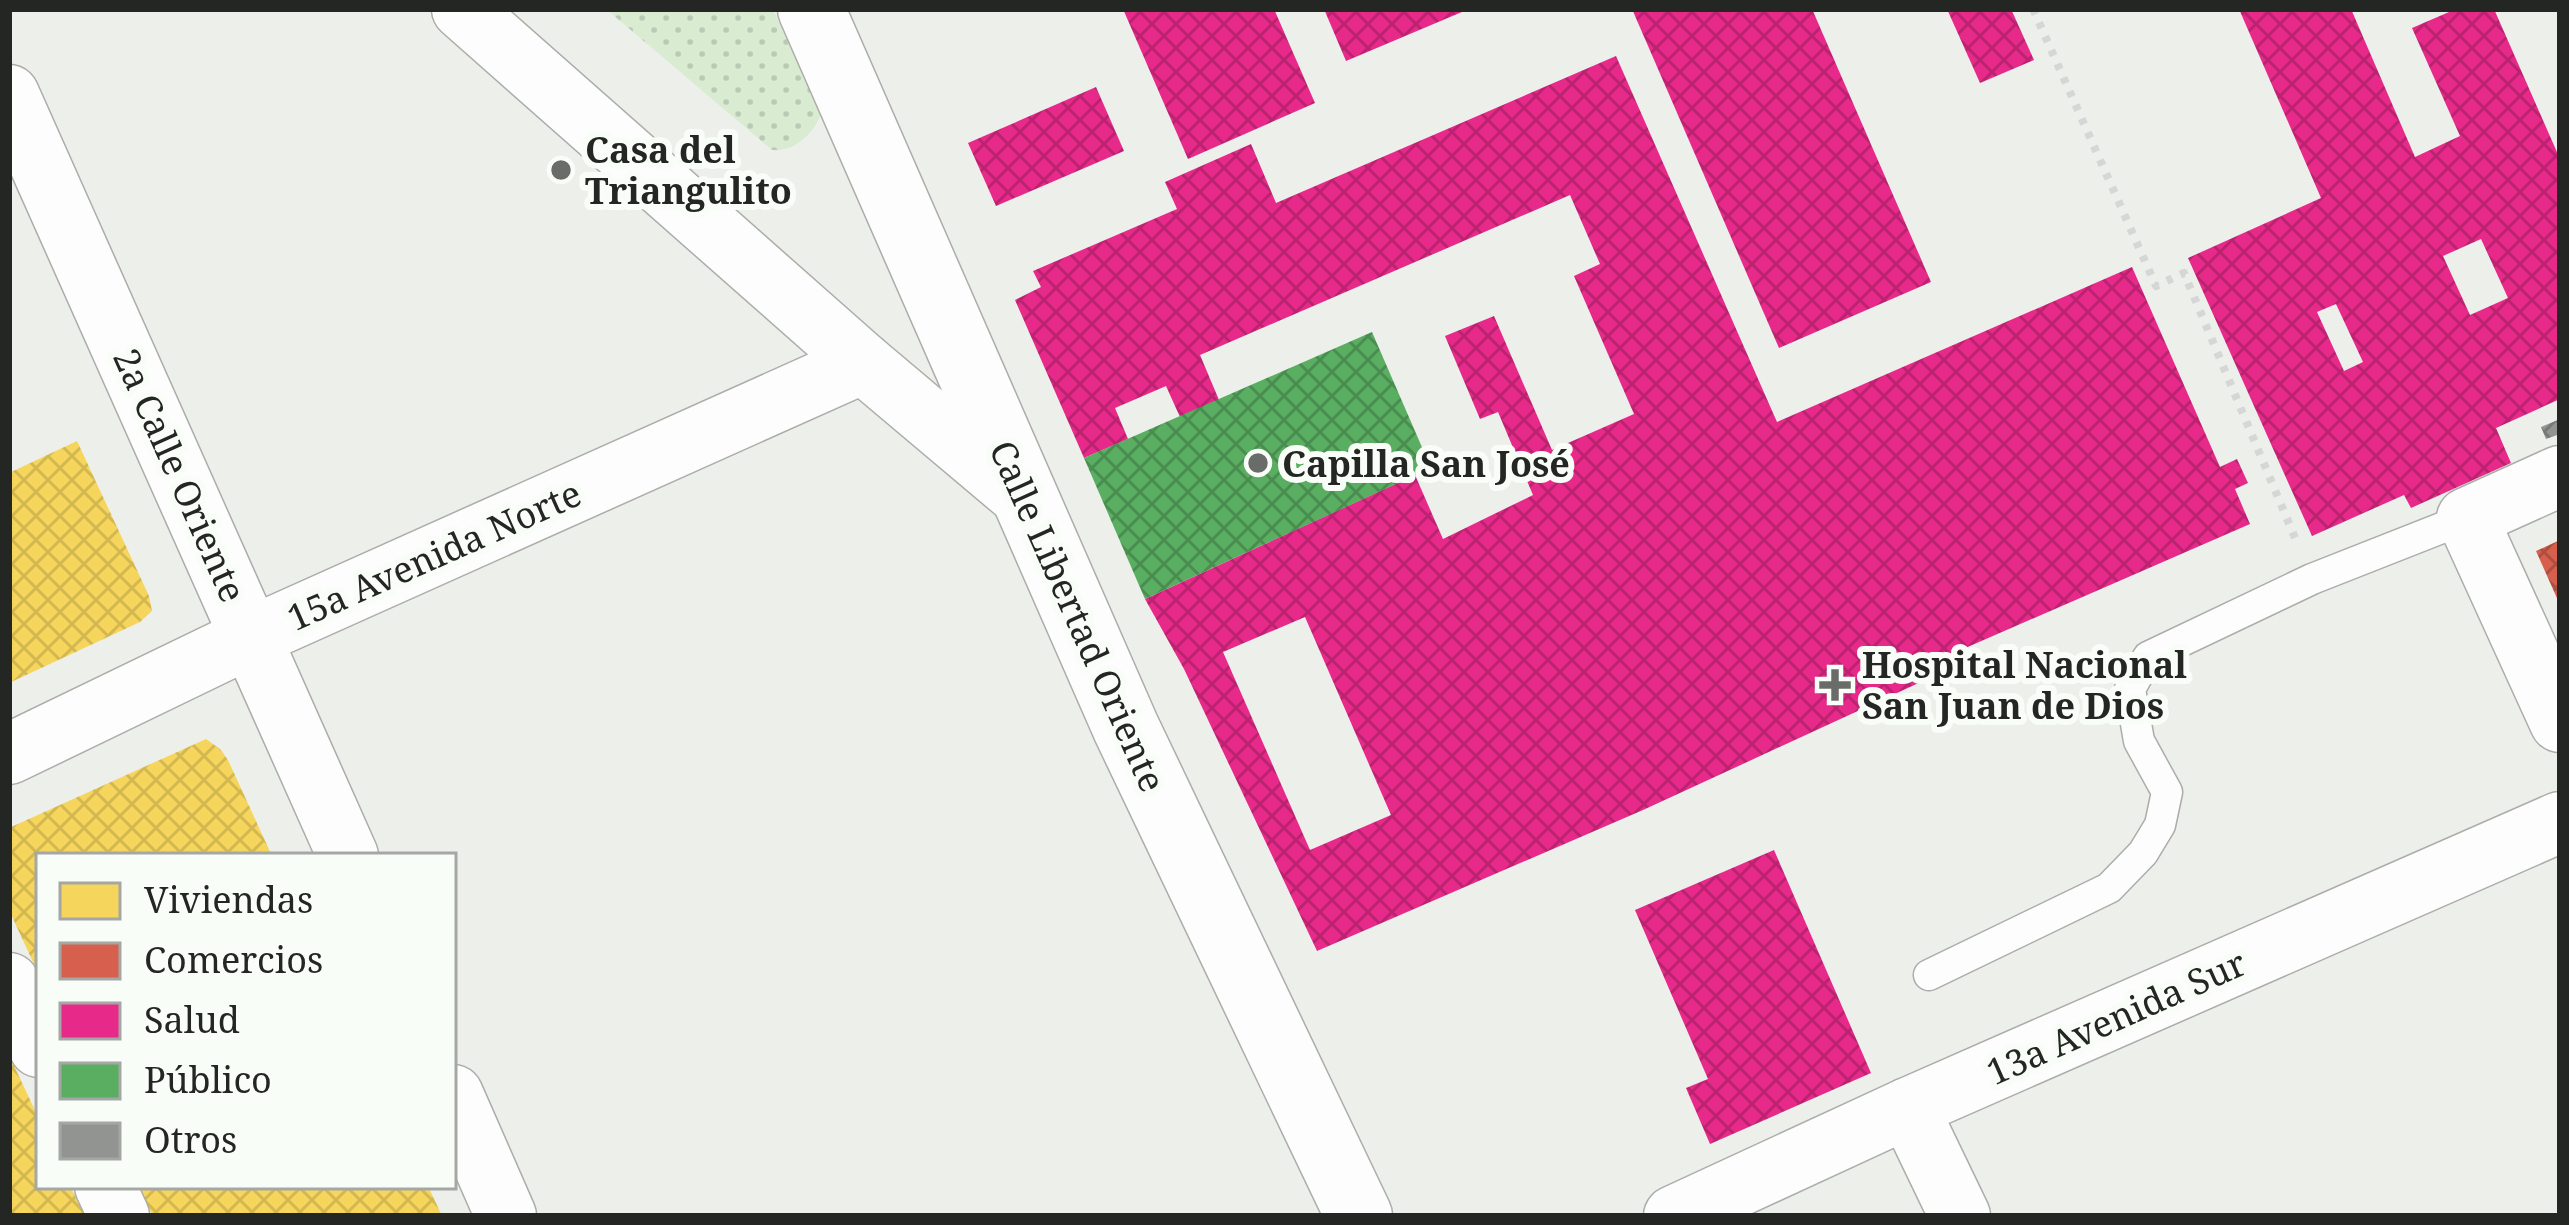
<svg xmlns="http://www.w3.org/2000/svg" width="2569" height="1225" font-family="'Noto Serif',serif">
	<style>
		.park { fill: url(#park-dots) }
		.homes { fill: url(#homes-cross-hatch) }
		.shops { fill: url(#shops-cross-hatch) }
		.health { fill: url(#health-cross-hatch); fill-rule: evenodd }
		.public { fill: url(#public-cross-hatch) }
		.building { fill: url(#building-cross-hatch) }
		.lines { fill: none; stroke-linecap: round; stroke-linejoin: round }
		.service-casing { stroke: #acadaa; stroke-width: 33 }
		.minor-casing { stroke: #acadaa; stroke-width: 63 }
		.secondary-casing { stroke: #acadaa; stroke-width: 69 }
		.path { stroke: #d5d6d5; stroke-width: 8; stroke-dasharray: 6 9; stroke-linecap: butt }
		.service { stroke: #fcfdfc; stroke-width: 30 }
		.minor { stroke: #fcfdfc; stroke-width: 60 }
		.secondary { stroke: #fcfdfc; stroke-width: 66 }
		.poi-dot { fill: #6a6c6a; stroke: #f9fdf8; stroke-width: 4.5 }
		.labels { text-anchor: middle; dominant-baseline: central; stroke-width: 12; stroke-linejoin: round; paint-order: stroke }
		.poi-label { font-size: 36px; font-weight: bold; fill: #242624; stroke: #f9fdf8; text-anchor: start }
		.street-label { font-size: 36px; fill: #242624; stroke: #f9fdf8 }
	</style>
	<defs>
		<pattern id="park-dots" width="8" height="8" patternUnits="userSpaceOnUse" patternTransform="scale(3)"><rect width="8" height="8" fill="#d9ecd2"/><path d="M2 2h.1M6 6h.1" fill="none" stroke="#bacab4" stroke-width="1.8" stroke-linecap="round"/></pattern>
		<pattern id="homes-cross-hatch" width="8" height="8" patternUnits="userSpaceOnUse" patternTransform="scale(3)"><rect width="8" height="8" fill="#f6d55c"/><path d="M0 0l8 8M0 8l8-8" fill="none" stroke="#d3b750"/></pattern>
		<pattern id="shops-cross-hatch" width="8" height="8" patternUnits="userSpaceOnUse" patternTransform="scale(3)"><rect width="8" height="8" fill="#d6604d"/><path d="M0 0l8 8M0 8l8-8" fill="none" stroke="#ad4f40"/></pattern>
		<pattern id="health-cross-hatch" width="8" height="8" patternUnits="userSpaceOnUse" patternTransform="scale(3)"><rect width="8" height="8" fill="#e7298a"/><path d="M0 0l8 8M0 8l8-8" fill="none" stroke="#bb2371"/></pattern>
		<pattern id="public-cross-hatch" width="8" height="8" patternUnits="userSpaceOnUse" patternTransform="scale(3)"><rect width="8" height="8" fill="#5aae61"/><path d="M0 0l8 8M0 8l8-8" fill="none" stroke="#4a8d50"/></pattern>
		<pattern id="building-cross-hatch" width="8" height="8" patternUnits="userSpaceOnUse" patternTransform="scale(3)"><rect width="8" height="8" fill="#929491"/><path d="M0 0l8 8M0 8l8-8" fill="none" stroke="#777976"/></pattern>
	</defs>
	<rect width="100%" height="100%" fill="#edefeb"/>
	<path class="park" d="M606,9H773L821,114C813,134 795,152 772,150Z"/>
	<g class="homes">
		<path d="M77,441L149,596L152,611L140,622L9,683V473Z"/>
		<path d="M206,739L220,749L228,760L272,856H39V975L9,910V828Z"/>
		<path d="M9,1055L39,1119V1186H70L85,1216H9Z"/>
		<path d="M138,1186H428L442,1216H153Z"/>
	</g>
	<path class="shops" d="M2560,540V605L2536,551Z"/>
	<g class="health">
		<path d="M1123,9H1274L1315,103L1188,159Z"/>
		<path d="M1324,9H1469L1346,61Z"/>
		<path d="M1632,9H1812L1931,282L1779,348Z"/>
		<path d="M1947,9H2011L2034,60L1980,83Z"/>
		<path d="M2239,9H2351L2415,157L2460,136L2412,28L2456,9H2494L2560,159V399L2496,428L2511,463L2411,508L2404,495L2312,536L2188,258L2321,198ZM2481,239L2508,298L2470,315L2443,256ZM2336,304L2363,362L2344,371L2317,312Z"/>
		<path d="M1616,56L1777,422L2132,267L2220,467L2237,459L2248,483L2235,489L2250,524L1947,656L1949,669L1643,810L1317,951L1184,669L1145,599L1415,475L1443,539L1533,495L1498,412L1480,419L1445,336L1494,316L1552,450L1634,414L1574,276L1600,264L1570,195L1200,355L1219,400L1180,417L1166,386L1115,408L1128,439L1084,458L1015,300L1041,287L1033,271L1177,209L1165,182L1251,144L1276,203ZM1305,617L1391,815L1310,850L1223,652Z"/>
		<path d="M1096,87L1124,151L996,206L968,143Z"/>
		<path d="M1774,850L1871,1073L1710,1144L1686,1088L1708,1079L1635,910Z"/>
	</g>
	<path class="public" d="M1372,332L1431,468L1145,599L1084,458Z"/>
	<path class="building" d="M2560,419V434L2546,439L2541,427Z"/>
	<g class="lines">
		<defs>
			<path id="service" d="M1929,975L2109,888L2143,853L2160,825L2167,792L2139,741L2130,689L2148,657L2312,579L2467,518"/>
			<g id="minor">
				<path d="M462,9L863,363L1022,497"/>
				<path d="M9,95L348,856"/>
				<path d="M2560,476L2467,518L2560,722"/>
				<path d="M9,754L251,637L863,363"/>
				<path d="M9,983L39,1047"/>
				<path d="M453,1095L506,1216"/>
				<path d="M1908,1108L1960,1216"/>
				<path d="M105,1186L119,1216"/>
				<path d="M1674,1216L1908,1108L2560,822"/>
			</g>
			<path id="secondary" d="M811,9L1126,728L1359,1216"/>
		</defs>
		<use href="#service" class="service-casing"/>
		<use href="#minor" class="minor-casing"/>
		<use href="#secondary" class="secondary-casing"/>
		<path class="path" d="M2033,9L2156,286L2184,273L2298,545"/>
		<use href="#service" class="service"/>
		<use href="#minor" class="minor"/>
		<use href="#secondary" class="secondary"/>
	</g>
	<g class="poi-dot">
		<circle cx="561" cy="170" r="12"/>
		<circle cx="1258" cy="463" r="12"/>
		<path d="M1829 667h12v12h12v12h-12v12h-12v-12h-12v-12h12z"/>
	</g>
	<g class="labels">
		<g class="poi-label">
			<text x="585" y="149">Casa del<tspan x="585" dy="41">Triangulito</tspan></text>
			<text x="1282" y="463">Capilla San José</text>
			<text x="1862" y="664">Hospital Nacional<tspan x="1862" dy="41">San Juan de Dios</tspan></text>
		</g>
		<g class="street-label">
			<text transform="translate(180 475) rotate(66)">2a Calle Oriente</text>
			<text transform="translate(434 555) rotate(-24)">15a Avenida Norte</text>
			<text transform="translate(1078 616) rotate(66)">Calle Libertad Oriente</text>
			<text transform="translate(2116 1017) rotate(-24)">13a Avenida Sur</text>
		</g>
	</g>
	<rect width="2569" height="1225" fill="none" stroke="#242624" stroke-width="24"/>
	<rect x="36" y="853" width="420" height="336" fill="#f9fdf8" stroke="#a4a7a3" stroke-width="3"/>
	<rect x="60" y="883" width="60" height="36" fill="#f6d55c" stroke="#a4a7a3" stroke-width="3"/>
	<text x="144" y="913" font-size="36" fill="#242624">Viviendas</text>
	<rect x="60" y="943" width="60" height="36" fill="#d6604d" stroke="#a4a7a3" stroke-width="3"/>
	<text x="144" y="973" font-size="36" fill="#242624">Comercios</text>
	<rect x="60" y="1003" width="60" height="36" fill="#e7298a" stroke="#a4a7a3" stroke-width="3"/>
	<text x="144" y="1033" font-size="36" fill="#242624">Salud</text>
	<rect x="60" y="1063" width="60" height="36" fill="#5aae61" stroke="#a4a7a3" stroke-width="3"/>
	<text x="144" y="1093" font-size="36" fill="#242624">Público</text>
	<rect x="60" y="1123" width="60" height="36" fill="#929491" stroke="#a4a7a3" stroke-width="3"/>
	<text x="144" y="1153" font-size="36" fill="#242624">Otros</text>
</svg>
